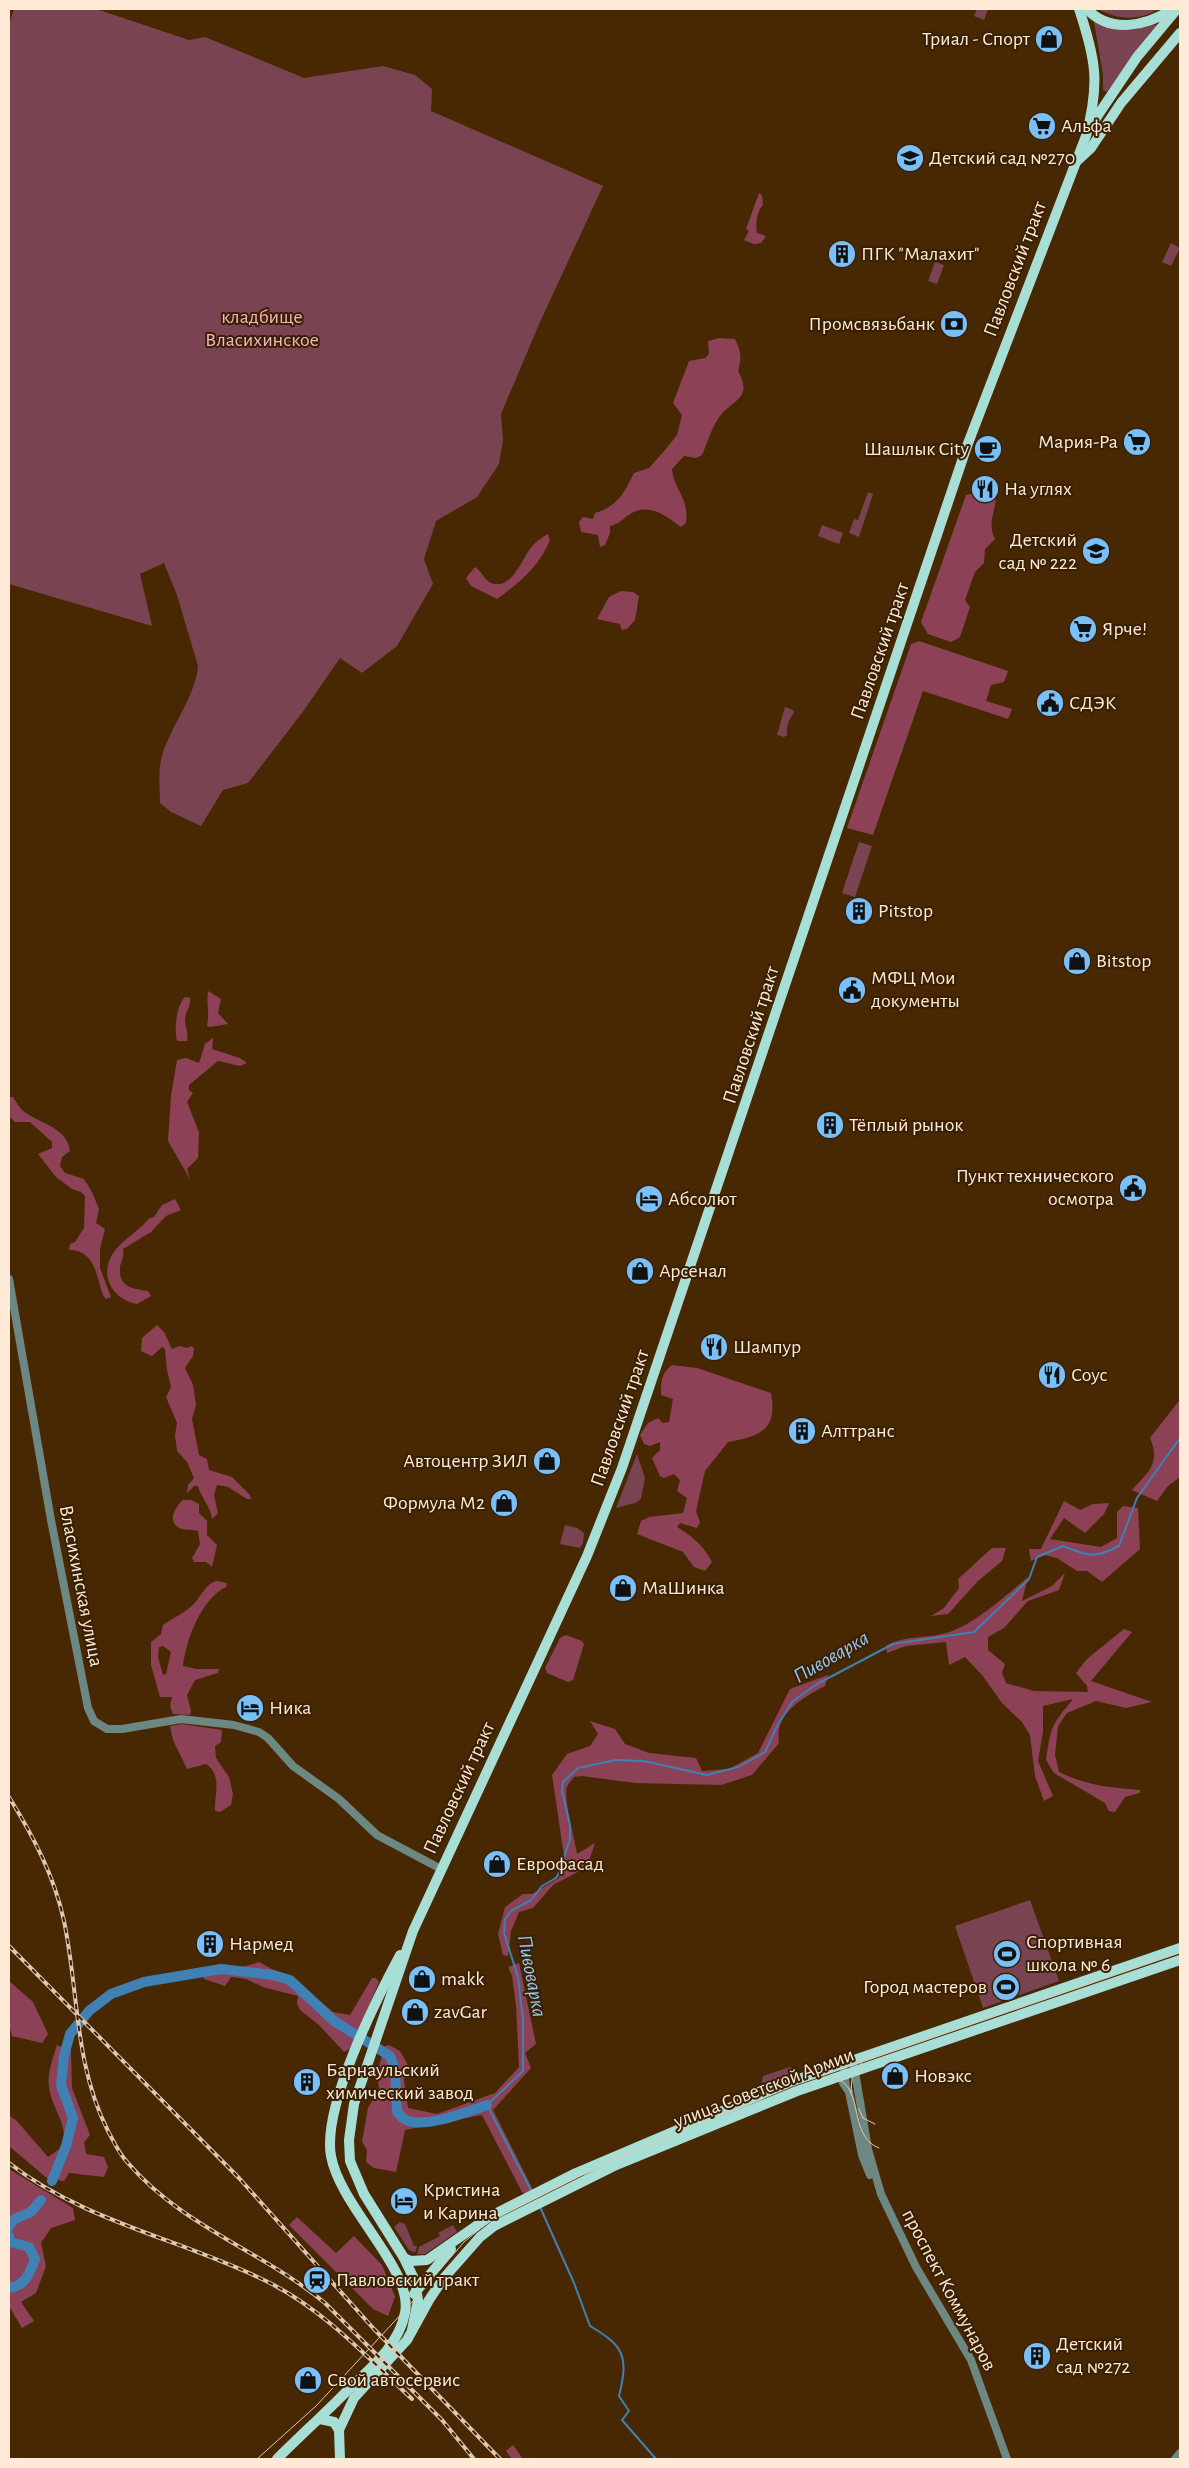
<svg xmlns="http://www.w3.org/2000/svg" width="1189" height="2468" font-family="'Alegreya Sans',sans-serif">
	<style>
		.green { fill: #7a4351 }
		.forest { fill: #8c4156; fill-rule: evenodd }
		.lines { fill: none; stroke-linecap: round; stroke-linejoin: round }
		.stream { stroke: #3f81b4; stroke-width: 2 }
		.river { stroke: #3f81b4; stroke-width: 10 }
		.minor { stroke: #6d8783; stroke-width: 8 }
		.major { stroke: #a7dfd6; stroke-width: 10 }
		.tram { stroke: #dec7b0; stroke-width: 1 }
		.rail-casing { stroke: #dec7b0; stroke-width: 4 }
		.rail { stroke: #392005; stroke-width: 2; stroke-dasharray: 5.5; stroke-linecap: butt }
		.labels { text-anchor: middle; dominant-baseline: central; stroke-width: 4; stroke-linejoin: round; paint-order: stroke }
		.poi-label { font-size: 20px; fill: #ffead7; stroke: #392005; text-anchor: start }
		.street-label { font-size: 20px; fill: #ffead7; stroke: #392005 }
		.park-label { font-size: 20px; fill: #f6b3c1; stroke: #392005 }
		.water-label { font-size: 21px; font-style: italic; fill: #96c8f2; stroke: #392005 }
	</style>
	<rect width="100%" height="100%" fill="#482802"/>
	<g class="green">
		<path d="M14,9H96L189,40L205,37L304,78L383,66L415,75L432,89L431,111L603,186L540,322L501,414L503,441L499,464L477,497L436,521L424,559L433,584L397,646L362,673L340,658L302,713L248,783L223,790L201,826L171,812L160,803C160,789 158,773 161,760C169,727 195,699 198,666L177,595L164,563L140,574L152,626L9,584V24Z"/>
		<path d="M977,9H988L984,20L974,16Z"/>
		<path d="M1098,9H1159C1139,21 1118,20 1098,9Z"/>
		<path d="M1094,21L1131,29L1159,24L1107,92L1103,90V75Z"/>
		<path d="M1171,243L1180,248L1171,266L1162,262Z"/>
		<path d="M935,262L944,265L937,284L928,281Z"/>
		<path d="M868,492L873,494L859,537L849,533L854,519L858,520Z"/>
		<path d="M822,525L843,533L839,544L818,536Z"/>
		<path d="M785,707L793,710L794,713C789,719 786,727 787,735L784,737L777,735Z"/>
		<path d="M859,842L872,846L855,897L842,893Z"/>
		<path d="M637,1454L645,1478L641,1499L635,1503L616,1508Z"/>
		<path d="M565,1525L577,1528L584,1533L583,1543L580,1548L560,1544Z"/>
		<path d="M1030,1900L1059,1981L983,2008L955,1926Z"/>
		<path d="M790,2067L796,2070L799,2074L764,2089L761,2086L763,2076Z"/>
		<path d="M400,2222L405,2224L414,2246H417L415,2253L409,2250L394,2227Z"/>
		<path d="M453,2225L457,2232L425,2254H417L419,2247L440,2236L438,2233Z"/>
	</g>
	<g class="forest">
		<path d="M759,193L762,195L763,205C757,211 755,224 757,233L766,236L761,243L754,244L744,240L749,231L746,229Z"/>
		<path d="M719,338L735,339C741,352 742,357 738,371C754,400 731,399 718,419C711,429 707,444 702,455L696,458L684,456L672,469C675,493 689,496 686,523L681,527C665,515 647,501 627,516C621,521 618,524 610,526V533L605,545L600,547L598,535L581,532L579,522L583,517L593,519L595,513C618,506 624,493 634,473L649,468L665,450L677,435L682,415L673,403L689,361L705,358L709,354L708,341Z"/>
		<path d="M978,492L996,497C995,514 987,523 995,539L985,549L984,563L975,572L965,600L970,607L960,637L951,642L928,634L921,622L966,495Z"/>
		<path d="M548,534L550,540C539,567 520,582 497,599L471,586L466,578L475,567C482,571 484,580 491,583C511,591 521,561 530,549C535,542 541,538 548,534Z"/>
		<path d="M621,591L633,592L639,596L635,620L627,629L622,630L620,624L597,619L609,597Z"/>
		<path d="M919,641L1008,671L1004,682L991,685L986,701L1012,709L1008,719L923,691L873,835L847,828L911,644Z"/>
		<path d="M208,991L221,999L218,1013L228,1024L210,1027L207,1026C210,1011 206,1004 208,991Z"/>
		<path d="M185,997L190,998C191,1006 186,1011 185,1019C185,1027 189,1033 187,1041H177C174,1028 176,1007 185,997Z"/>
		<path d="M213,1038L212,1049L240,1058L247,1063L240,1066L218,1061L189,1085V1090L193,1093L187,1102L199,1132L198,1158L187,1169L190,1179L168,1141L171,1096L177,1060L186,1058L199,1063L205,1044Z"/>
		<path d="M9,1097H13C16,1101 18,1106 22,1110C37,1123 68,1127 70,1151L62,1157L60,1166L65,1173L84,1179L92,1192L99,1209L96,1223L105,1229L100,1249V1268L111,1297L106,1299L103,1295C96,1275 95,1250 69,1250L70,1244L75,1242L84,1228L85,1196L81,1192L72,1189L56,1177L38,1154L52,1148V1142L30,1122H15L9,1116Z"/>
		<path d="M175,1199L181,1210L166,1216L151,1232L123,1249C125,1257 120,1262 120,1269C119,1287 133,1289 148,1291L151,1296L137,1304C114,1300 99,1277 112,1255C119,1243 132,1235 142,1226C147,1222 147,1218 154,1217L162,1205Z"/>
		<path d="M157,1325L164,1332L172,1349L179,1346L187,1348L191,1346L194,1348L193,1356L185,1368L193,1385L196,1405L192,1419L199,1455L207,1459L209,1470L232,1477L250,1495L251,1499H247L228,1487L217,1485L214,1495L218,1513L212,1519C211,1507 201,1498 198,1486H194L187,1493L188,1485L194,1478L187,1462L177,1451L175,1435L177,1423L166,1397L171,1387L167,1370L165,1349L162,1347L152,1356L141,1351L142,1338Z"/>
		<path d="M672,1365L697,1368L771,1393C778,1430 760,1436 728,1442L705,1471L696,1511L700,1522L697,1528L680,1523L677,1527C694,1538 702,1544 712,1562L705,1571L694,1567L683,1552L637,1534L641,1521L649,1517L683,1513L687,1498L677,1491L680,1480L674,1474L664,1478L660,1476L652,1458L660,1450V1442L650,1446L644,1444L640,1435L648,1423L658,1418L663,1423L669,1422L673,1399L661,1395C661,1382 661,1373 672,1365Z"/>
		<path d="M1178,1402H1180V1477L1168,1486L1157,1501L1132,1490C1148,1472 1161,1463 1150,1438Z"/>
		<path d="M183,1500H191L199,1504V1513L207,1521V1535L217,1545L212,1567L206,1562H194L192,1558L200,1544L198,1531C191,1529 183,1531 178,1527C167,1520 176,1506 183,1500Z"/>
		<path d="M1064,1501L1080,1510L1093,1504L1109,1503L1104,1514L1085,1533L1064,1518L1050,1539L1101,1547L1117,1538V1512L1123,1506L1138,1508L1140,1549L1102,1582L1087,1571H1077L1057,1558L1044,1555L1031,1561L1029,1549H1041Z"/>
		<path d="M992,1548H1006L1002,1561L978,1581L948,1614L931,1616L944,1608L959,1588L958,1579Z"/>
		<path d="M1065,1573L1059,1590L1028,1601L1004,1628L988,1637V1650L1005,1664L1002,1673L1006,1683L1034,1691L1088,1692L1087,1686L1076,1673L1087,1659L1124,1629L1132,1632L1091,1681L1152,1702L1126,1708L1096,1701L1067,1713L1058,1726L1055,1755L1059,1772C1085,1785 1112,1788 1140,1790V1793L1125,1797L1115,1812L1109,1811L1105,1803L1054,1773L1046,1760C1051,1725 1052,1725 1073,1699L1043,1706V1732L1038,1761L1053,1796L1044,1801L1035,1776L1030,1735L1022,1722L1002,1703L982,1675L965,1657L949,1665L946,1642L906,1646L887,1653L886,1646C904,1635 926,1639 946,1633C974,1625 1005,1596 1028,1577L1022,1601L1052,1586Z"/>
		<path d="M218,1581L227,1583L226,1587C201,1599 186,1640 183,1666L197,1669H219L218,1673L195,1680L187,1695L191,1711L190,1715L173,1714L170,1706L172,1697H160L151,1665V1642L161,1634L163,1625C173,1618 184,1613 193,1605C201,1597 206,1582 218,1581ZM163,1646L171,1652L166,1674L163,1675L158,1657L159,1647Z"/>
		<path d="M566,1635L582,1641L584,1644L573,1680L568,1682L547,1673L545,1668L560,1638Z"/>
		<path d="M828,1675L825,1686C803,1698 774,1713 779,1743L752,1775L721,1785L635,1783L582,1776L574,1777C572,1780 568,1784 567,1787C563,1799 575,1839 577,1854L595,1843L587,1867L553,1885L533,1908L519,1912L511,1931L508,1956L503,1955L498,1934L505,1907L523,1894H532L559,1878L564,1856L552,1775L567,1754L590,1746L598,1734L590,1721L615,1729L625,1744L649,1753L696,1758L702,1771L729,1769L758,1753L790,1689Z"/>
		<path d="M182,1724L222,1730L221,1742L215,1746L216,1758L229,1777L233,1794L231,1805L220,1812L215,1811C214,1795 223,1775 206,1764L187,1769L173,1740L170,1726Z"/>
		<path d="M259,1962L302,1986L333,2012L350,2015L372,1978H376L379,1982L351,2048L344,2052L319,2025L300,2010L297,2004L298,1996L263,1987L246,1979L231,1977L225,1986L204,1979L202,1969L216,1965L235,1969Z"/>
		<path d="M519,1963L536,2044L525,2053L531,2068L493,2110L533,2190L526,2194L522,2192L482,2115L405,2130L396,2172L374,2168L366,2162L367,2150L362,2142L368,2108L379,2089L377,2073L385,2046L389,2045L400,2051L408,2065L404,2080L408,2108L437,2114L495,2093L519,2067L516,2006L512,1976L508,1967Z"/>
		<path d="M9,1981L33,2002L48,2034L42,2043L12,2036L9,2024Z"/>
		<path d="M57,2045L71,2051L72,2088L90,2135L84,2142L86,2154L104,2157L108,2167L104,2177L69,2173L64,2181L48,2179L9,2146V2116L16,2120L48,2157L64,2146C67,2122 52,2109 49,2087C47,2074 53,2057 57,2045Z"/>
		<path d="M9,2169L73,2208L75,2220L51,2228L41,2243L46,2266L36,2293L21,2302L34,2321L22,2328L9,2306Z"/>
		<path d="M297,2217L336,2253L354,2236L382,2265L395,2297L388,2316L373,2309L289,2225Z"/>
		<path d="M513,2445L523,2459H512L506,2451Z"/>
	</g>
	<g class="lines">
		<g class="stream">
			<path d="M532,2192L487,2105L523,2071V2019L518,1977L504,1933L505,1919L511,1911L531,1900L542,1886L556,1878L559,1873L570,1839V1825L562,1791L563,1782L578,1768L616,1760L644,1761L707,1775L738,1767L765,1752L778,1724L793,1701L817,1684L893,1644L974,1632L1029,1579L1037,1557L1063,1546C1088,1556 1094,1559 1119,1546L1137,1498L1180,1438"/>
			<path d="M540,2207L574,2283L590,2326C624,2346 629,2356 619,2396L629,2411L622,2420L656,2459"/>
		</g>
		<g class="river">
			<path d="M52,2181L66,2146L73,2118L61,2085L64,2056L70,2034L89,2011L111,1994L144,1982L221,1969L273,1975L290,1980L334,2021L390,2056L395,2069L397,2112C400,2115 403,2119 406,2120C425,2129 469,2111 487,2105"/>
			<path d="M9,2227C13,2217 20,2217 29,2213C33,2211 37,2204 41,2200"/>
			<path d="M9,2236L10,2242L29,2247L35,2259C30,2273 25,2286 9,2288"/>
		</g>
		<g class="minor">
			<path d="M9,1279L51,1520L88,1708L94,1721L107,1729H122L181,1719L234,1725L259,1732L268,1738L293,1766L339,1799L377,1835L441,1869"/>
			<path d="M854,2066L868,2149L881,2194L916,2267L971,2360L1007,2459"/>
			<path d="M844,2072L846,2087"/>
			<path d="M843,2083L849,2092L862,2155L870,2175"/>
			<path d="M1175,2459L1180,2453"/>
		</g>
		<g class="major">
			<path d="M1087,9C1110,34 1146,26 1171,10"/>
			<path d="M1092,124L1137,57L1177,9"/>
			<path d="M1078,160L1091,148L1121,103L1180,33"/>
			<path d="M404,2258L411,2261L427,2260L489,2217L576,2173L793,2081L1180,1948"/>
			<path d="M414,2294L451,2249"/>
			<path d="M412,2330L418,2300L415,2281L404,2258L364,2194L350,2161L349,2140L354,2104L413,1931L587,1556L622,1468L967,446L1086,136C1100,83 1096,60 1079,9"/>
			<path d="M320,2419L334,2422L339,2430"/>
			<path d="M277,2459C298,2438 320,2418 342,2396C365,2372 398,2349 405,2313C414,2270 340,2207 331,2156C322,2107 376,2000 400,1955"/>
			<path d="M340,2459L339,2430L354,2398L407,2340L429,2300L443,2279L480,2237L494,2226L616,2165L797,2091L1180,1960"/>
		</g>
		<g class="tram">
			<path d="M827,2077C868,2078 845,2136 879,2148"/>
			<path d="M851,2093L852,2078L862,2062"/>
			<path d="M859,2109L863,2118L875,2124"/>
			<path d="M257,2459L316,2406L405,2310L464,2242L491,2220L614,2159L795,2084L1180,1952"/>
		</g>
		<defs>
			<g id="rail">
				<path d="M9,1797C33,1836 54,1875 64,1921C79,1993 74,2064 108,2131C114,2142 119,2154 128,2163C182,2226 262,2251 325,2303L442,2420L474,2459"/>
				<path d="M9,1946L239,2178L373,2328L500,2459"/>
				<path d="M9,2163C85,2222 181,2239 266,2281C323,2309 366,2356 412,2399"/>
			</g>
		</defs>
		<use href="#rail" class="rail-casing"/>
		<use href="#rail" class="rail"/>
	</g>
	<defs>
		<symbol id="shop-disc" viewBox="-11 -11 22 22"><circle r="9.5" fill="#79bff8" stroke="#392005"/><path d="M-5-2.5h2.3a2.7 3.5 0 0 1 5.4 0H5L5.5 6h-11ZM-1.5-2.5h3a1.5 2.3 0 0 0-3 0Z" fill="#111"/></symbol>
		<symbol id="supermarket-disc" viewBox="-11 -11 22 22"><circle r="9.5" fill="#79bff8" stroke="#392005"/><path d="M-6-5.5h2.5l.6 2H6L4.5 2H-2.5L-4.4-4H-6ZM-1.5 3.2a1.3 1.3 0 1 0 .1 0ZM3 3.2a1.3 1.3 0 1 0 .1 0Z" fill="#111"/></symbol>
		<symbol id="school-disc" viewBox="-11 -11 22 22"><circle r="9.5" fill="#79bff8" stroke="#392005"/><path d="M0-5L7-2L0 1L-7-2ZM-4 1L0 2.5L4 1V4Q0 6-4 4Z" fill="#111"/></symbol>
		<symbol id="building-disc" viewBox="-11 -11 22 22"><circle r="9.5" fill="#79bff8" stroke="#392005"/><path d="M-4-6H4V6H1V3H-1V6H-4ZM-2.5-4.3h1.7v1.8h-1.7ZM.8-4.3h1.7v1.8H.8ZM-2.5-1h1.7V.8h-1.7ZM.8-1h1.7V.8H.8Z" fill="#111"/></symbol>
		<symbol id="bank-disc" viewBox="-11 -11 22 22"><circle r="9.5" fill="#79bff8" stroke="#392005"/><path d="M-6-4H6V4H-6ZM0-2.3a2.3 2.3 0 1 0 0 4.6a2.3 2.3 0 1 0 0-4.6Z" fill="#111"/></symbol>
		<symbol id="cafe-disc" viewBox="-11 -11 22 22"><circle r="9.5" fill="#79bff8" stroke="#392005"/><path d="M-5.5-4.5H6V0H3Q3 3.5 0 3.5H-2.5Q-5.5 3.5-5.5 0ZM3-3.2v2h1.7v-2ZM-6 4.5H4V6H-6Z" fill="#111"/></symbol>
		<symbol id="restaurant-disc" viewBox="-11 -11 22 22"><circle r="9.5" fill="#79bff8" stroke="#392005"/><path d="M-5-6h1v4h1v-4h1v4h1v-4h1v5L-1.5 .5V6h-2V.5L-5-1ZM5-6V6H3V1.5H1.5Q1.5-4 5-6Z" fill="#111"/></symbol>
		<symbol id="civic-disc" viewBox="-11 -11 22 22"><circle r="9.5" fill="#79bff8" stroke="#392005"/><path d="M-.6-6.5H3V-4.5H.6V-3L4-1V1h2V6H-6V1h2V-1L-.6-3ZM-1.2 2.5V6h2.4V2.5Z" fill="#111"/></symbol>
		<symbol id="hotel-disc" viewBox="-11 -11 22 22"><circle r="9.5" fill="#79bff8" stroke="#392005"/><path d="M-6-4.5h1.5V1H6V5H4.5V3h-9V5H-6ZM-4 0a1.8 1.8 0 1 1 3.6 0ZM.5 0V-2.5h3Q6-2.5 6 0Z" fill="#111"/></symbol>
		<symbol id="stadium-disc" viewBox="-11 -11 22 22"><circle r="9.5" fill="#79bff8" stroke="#392005"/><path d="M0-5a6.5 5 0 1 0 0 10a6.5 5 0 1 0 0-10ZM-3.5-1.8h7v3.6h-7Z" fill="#111"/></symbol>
		<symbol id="station-disc" viewBox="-11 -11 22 22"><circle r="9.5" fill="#79bff8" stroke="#392005"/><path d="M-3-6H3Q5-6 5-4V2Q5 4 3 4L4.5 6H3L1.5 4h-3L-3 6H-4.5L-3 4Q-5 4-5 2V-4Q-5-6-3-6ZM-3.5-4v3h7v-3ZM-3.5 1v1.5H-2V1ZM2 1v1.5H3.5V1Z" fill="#111"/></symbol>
	</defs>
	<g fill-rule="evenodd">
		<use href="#shop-disc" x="1033" y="23" width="32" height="32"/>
		<use href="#supermarket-disc" x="1026" y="110" width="32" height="32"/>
		<use href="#school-disc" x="894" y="142" width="32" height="32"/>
		<use href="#building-disc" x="826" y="238" width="32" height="32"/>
		<use href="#bank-disc" x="938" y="308" width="32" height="32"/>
		<use href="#supermarket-disc" x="1121" y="426" width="32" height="32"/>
		<use href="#cafe-disc" x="972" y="433" width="32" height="32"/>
		<use href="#restaurant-disc" x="969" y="473" width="32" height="32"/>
		<use href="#school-disc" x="1080" y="535" width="32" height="32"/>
		<use href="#supermarket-disc" x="1067" y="613" width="32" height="32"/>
		<use href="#civic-disc" x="1034" y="687" width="32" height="32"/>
		<use href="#building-disc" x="843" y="895" width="32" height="32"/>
		<use href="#shop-disc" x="1061" y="945" width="32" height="32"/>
		<use href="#civic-disc" x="836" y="974" width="32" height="32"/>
		<use href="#building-disc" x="814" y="1109" width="32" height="32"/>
		<use href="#civic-disc" x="1117" y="1172" width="32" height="32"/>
		<use href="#hotel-disc" x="633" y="1183" width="32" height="32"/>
		<use href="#shop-disc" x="624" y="1255" width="32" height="32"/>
		<use href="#restaurant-disc" x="698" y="1331" width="32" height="32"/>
		<use href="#restaurant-disc" x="1036" y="1359" width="32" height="32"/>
		<use href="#building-disc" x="786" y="1415" width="32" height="32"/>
		<use href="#shop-disc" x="531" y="1445" width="32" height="32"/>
		<use href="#shop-disc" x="488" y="1487" width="32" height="32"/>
		<use href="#shop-disc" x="607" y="1572" width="32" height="32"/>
		<use href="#hotel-disc" x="234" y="1692" width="32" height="32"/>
		<use href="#shop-disc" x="481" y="1848" width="32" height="32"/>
		<use href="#building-disc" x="194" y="1928" width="32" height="32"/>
		<use href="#stadium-disc" x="991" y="1938" width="32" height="32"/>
		<use href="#shop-disc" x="406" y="1963" width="32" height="32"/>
		<use href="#stadium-disc" x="990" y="1971" width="32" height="32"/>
		<use href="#shop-disc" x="399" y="1996" width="32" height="32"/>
		<use href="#shop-disc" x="879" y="2060" width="32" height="32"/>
		<use href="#building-disc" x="291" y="2066" width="32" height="32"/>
		<use href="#hotel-disc" x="388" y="2185" width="32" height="32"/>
		<use href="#station-disc" x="301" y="2264" width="32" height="32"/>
		<use href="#building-disc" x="1021" y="2340" width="32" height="32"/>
		<use href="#shop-disc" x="292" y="2364" width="32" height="32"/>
	</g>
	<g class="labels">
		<g class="poi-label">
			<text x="1030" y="39" text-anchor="end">Триал - Спорт</text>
			<text x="1061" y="126">Альфа</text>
			<text x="929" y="158">Детский сад №270</text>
			<text x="861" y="254">ПГК "Малахит"</text>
			<text x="935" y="324" text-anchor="end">Промсвязьбанк</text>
			<text x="1118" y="442" text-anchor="end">Мария-Ра</text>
			<text x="969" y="449" text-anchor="end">Шашлык City</text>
			<text x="1004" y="489">На углях</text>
			<text x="1077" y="540" text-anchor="end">Детский<tspan x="1077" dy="23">сад № 222</tspan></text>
			<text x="1102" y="629">Ярче!</text>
			<text x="1069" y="703">СДЭК</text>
			<text x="878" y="911">Pitstop</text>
			<text x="1096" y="961">Bitstop</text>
			<text x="871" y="978">МФЦ Мои<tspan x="871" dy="23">документы</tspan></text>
			<text x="849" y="1125">Тёплый рынок</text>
			<text x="1114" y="1176" text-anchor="end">Пункт технического<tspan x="1114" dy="23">осмотра</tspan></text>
			<text x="668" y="1199">Абсолют</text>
			<text x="659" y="1271">Арсенал</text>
			<text x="733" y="1347">Шампур</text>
			<text x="1071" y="1375">Соус</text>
			<text x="821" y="1431">Алттранс</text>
			<text x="528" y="1461" text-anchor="end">Автоцентр ЗИЛ</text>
			<text x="485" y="1503" text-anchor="end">Формула М2</text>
			<text x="642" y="1588">МаШинка</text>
			<text x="269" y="1708">Ника</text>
			<text x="516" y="1864">Еврофасад</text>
			<text x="1026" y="1942">Спортивная<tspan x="1026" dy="23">школа № 6</tspan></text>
			<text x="229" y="1944">Нармед</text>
			<text x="441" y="1979">makk</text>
			<text x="987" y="1987" text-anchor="end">Город мастеров</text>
			<text x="434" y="2012">zavGar</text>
			<text x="326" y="2070">Барнаульский<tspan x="326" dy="23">химический завод</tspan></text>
			<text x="914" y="2076">Новэкс</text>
			<text x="423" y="2190">Кристина<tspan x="423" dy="23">и Карина</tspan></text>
			<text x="336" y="2280">Павловский тракт</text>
			<text x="1056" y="2344">Детский<tspan x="1056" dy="23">сад №272</tspan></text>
			<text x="327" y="2380">Свой автосервис</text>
		</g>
		<g class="street-label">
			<text transform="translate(1015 269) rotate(-69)">Павловский тракт</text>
			<text transform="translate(880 651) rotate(-71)">Павловский тракт</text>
			<text transform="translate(751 1035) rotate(-72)">Павловский тракт</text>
			<text transform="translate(620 1418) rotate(-71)">Павловский тракт</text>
			<text transform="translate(81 1586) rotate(79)">Власихинская улица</text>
			<text transform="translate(459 1788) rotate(-65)">Павловский тракт</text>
			<text transform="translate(764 2088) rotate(-21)">улица Советской Армии</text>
			<text transform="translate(949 2290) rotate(62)">проспект Коммунаров</text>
		</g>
		<g class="park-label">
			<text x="262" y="317">кладбище<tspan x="262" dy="23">Власихинское</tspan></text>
		</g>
		<g class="water-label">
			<text transform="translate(831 1657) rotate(-30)">Пивоварка</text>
			<text transform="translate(532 1976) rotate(79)">Пивоварка</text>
		</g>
	</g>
	<rect width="1189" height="2468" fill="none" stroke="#ffead7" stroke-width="20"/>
</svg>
